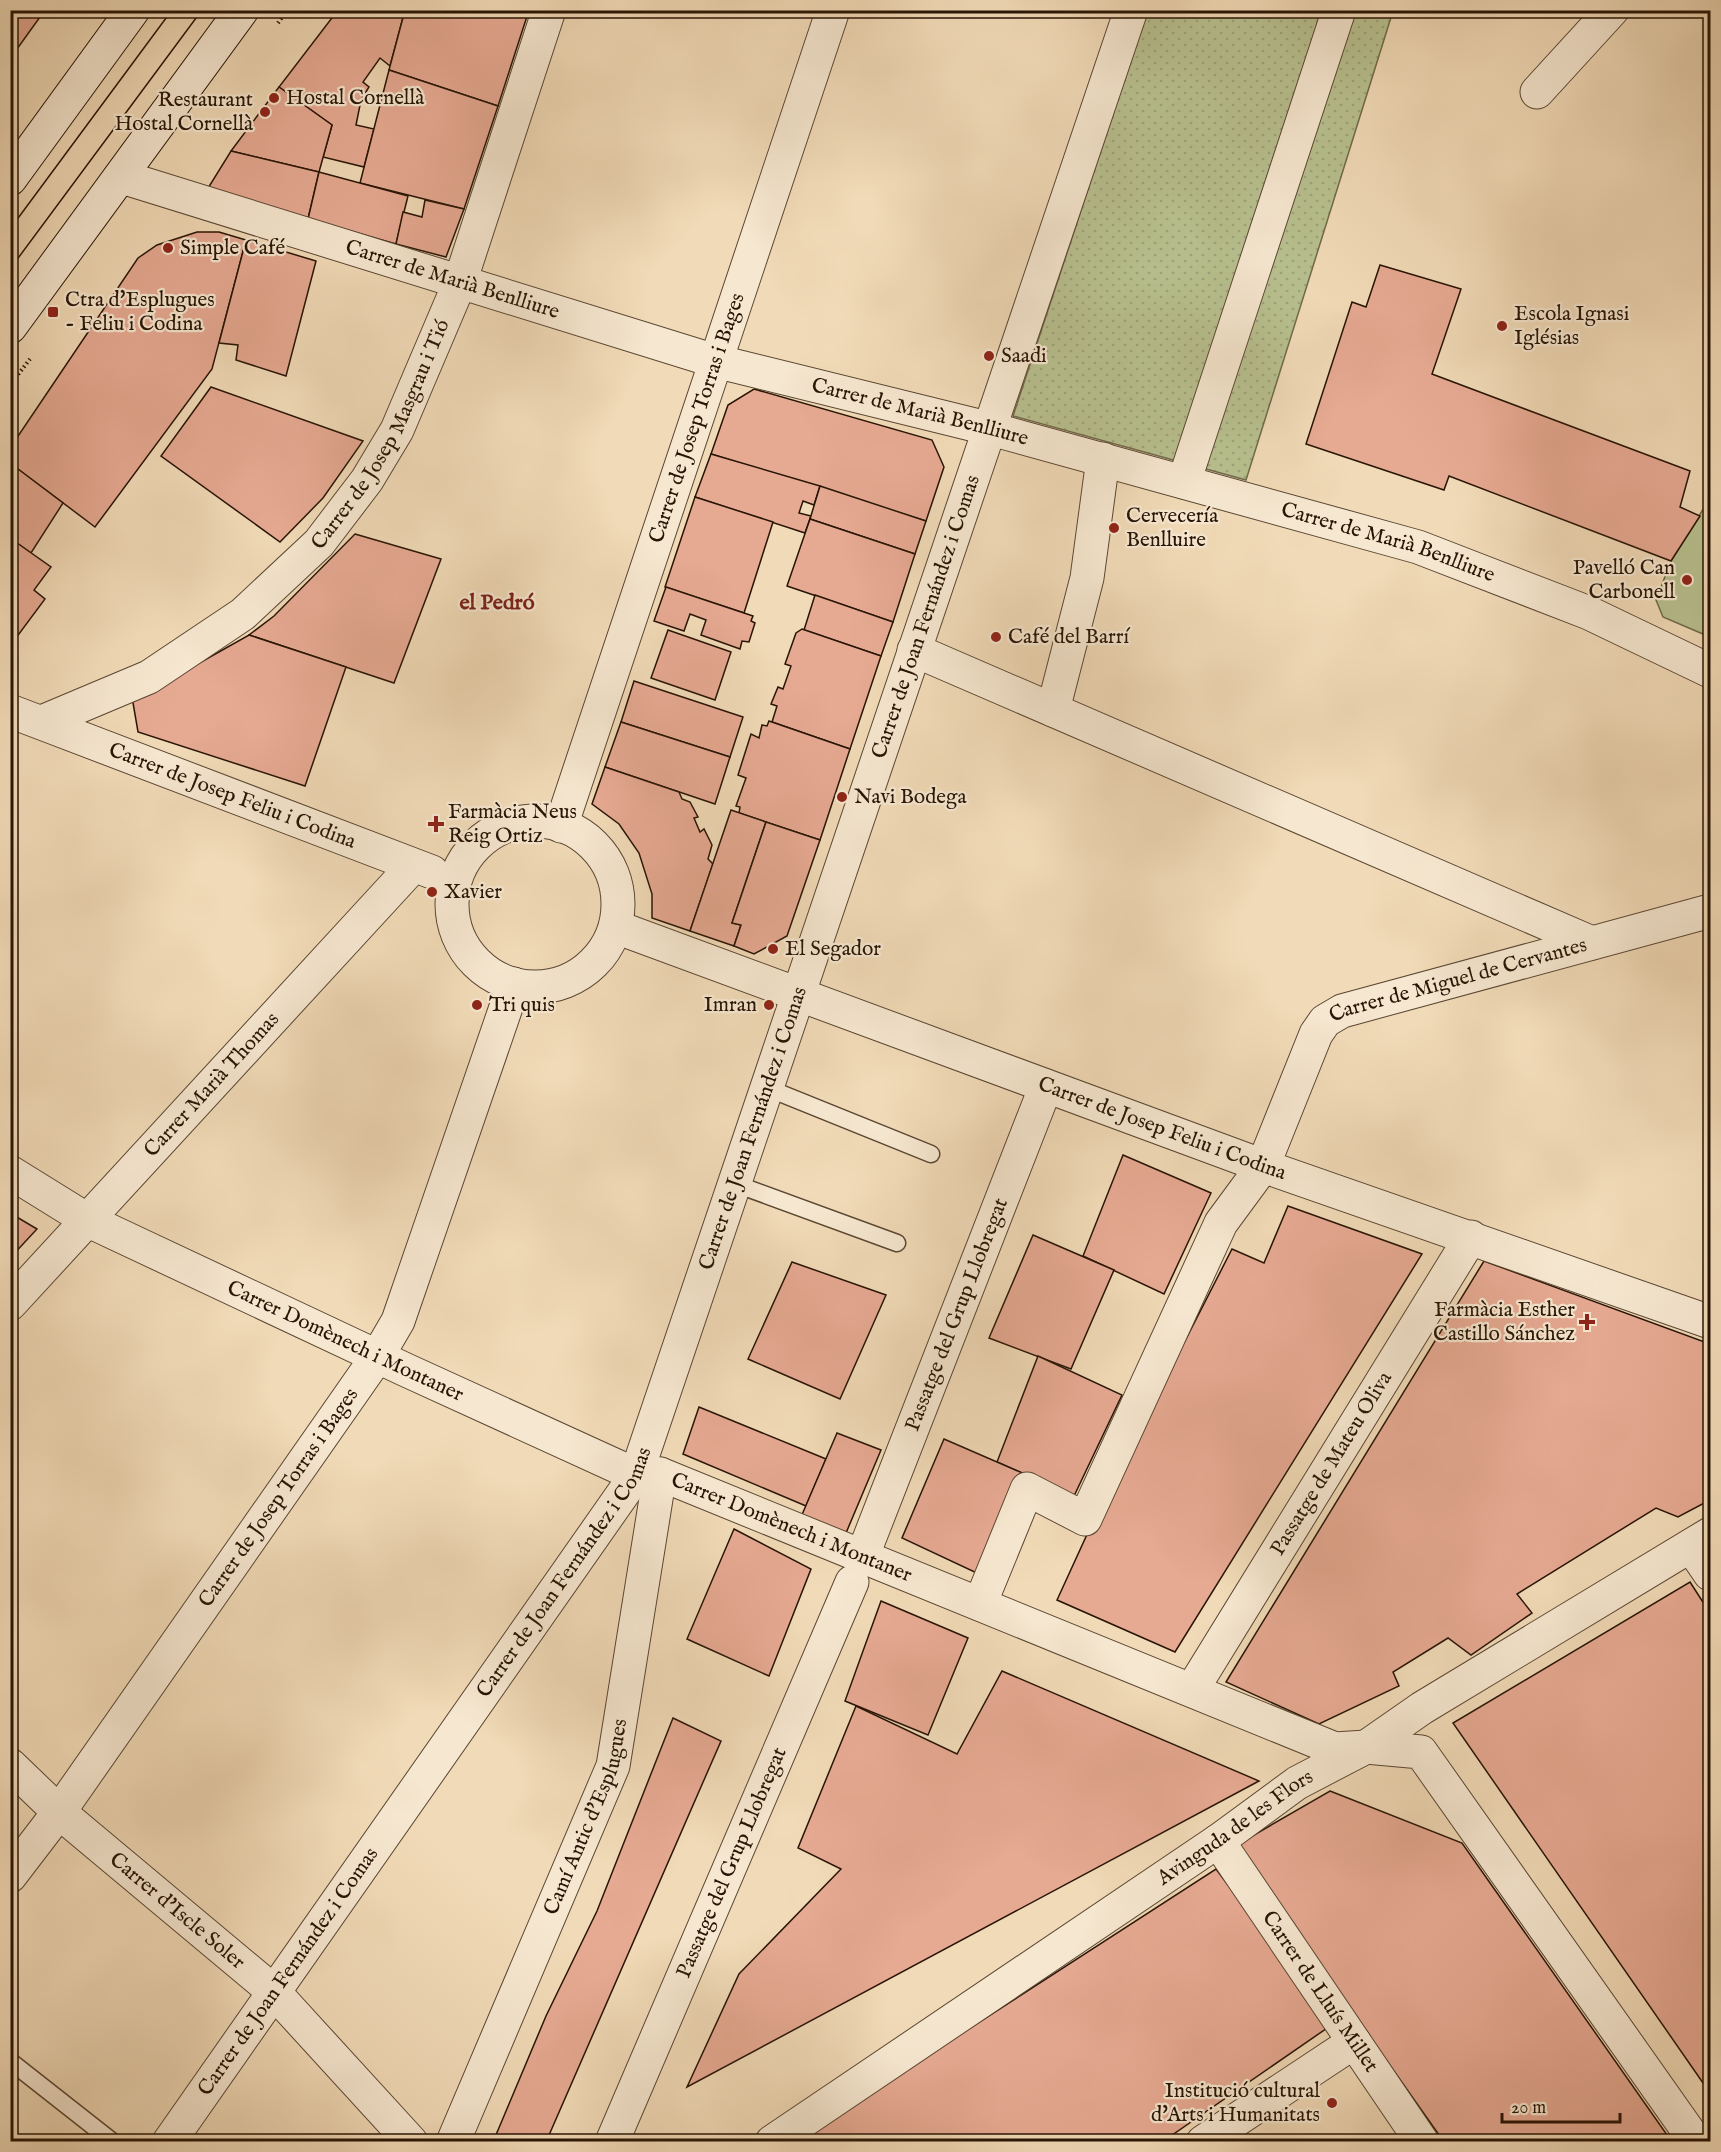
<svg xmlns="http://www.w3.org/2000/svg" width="1721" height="2152" font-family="'IM FELL English',serif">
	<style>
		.grass { fill: url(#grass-dots); stroke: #706a4a; stroke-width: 1.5 }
		.pitch { fill: #b8c08f; stroke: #706a4a; stroke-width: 1.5 }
		.building { fill: #e6a992; stroke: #281405; stroke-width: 1.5 }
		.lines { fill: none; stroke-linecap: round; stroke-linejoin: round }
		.lane-casing { stroke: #5a4632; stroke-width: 19 }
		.street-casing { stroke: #5a4632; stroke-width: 35 }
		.secondary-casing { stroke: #281405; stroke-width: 35 }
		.path { stroke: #281405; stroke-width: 4; stroke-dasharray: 1.5 3; stroke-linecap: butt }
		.lane { stroke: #f6e7d0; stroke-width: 16 }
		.street { stroke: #f6e7d0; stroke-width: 33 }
		.secondary { stroke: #f6e7d0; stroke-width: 33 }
		.tram { stroke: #281405; stroke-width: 1.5 }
		.poi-dot { fill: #8f2418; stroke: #f6e7d0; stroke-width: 2 }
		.labels { text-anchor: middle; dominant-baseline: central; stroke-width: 4.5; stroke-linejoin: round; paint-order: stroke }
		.poi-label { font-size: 21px; fill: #281405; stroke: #f6e7d0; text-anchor: start }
		.street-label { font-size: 21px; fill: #281405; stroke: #f6e7d0 }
		.neighbourhood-label { font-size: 22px; font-weight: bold; fill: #7a1f14; stroke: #f6e7d0 }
	</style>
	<defs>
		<pattern id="grass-dots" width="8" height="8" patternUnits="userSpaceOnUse" patternTransform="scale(1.5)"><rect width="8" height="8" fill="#b8c08f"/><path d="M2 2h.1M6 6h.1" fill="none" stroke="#9ea47a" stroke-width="1.8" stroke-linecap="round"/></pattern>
	</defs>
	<rect width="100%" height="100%" fill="#f1dab7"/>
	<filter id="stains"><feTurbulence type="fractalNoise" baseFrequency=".00333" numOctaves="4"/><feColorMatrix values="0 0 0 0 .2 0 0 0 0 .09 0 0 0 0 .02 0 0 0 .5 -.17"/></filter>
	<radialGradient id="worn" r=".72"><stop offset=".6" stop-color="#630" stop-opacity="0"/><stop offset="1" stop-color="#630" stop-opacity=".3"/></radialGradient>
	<path class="grass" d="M1147,11H1393L1246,480L1013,416Z"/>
	<path class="pitch" d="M1710,498V637L1663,617L1656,600L1671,561Z"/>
	<g class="building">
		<path d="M10,10H45L12,56L10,55Z"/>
		<path d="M338,10H405L390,66L380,58L363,82L369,87L361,100L356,125L374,129L364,167L323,157L332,125L279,87Z"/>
		<path d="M405,10H529L498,106L389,70Z"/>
		<path d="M389,70L498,106L464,209L360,183Z"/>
		<path d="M279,87L332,125L319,172L231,151Z"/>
		<path d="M231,151L319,172L308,219L205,193Z"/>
		<path d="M319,172L408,196L396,244L308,219Z"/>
		<path d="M425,200L464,209L446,257L396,244L403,212L422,217Z"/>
		<path d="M197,232H219L246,240L212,369L95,527L10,463V448L138,258L157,245Z"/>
		<path d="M246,240L316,261L286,376L236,360L238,345L219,343Z"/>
		<path d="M1380,265L1461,289L1432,374L1690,471L1680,507L1700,516L1671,561L1449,476L1444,490L1306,444L1352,302L1366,307Z"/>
		<path d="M211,387L363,441L323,498L280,542L161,456Z"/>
		<path d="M754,389L932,440L944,467L926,521L711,454L728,405Z"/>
		<path d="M711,454L820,486L814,505L803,501L799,513L811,516L805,533L695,497Z"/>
		<path d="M10,463L63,503L31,553L10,538Z"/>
		<path d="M820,486L926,521L915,554L810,519Z"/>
		<path d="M695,497L773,522L744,613L665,587Z"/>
		<path d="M810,519L915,554L893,622L787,586Z"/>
		<path d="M355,534L441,559L394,683L249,635L274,616Z"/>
		<path d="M10,538L51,567L34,590L45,599L10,646Z"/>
		<path d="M666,587L753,616L751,621L755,623L749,642L742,641L740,649L701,635L706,620L690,614L684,631L654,621Z"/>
		<path d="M815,595L893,622L881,656L804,630Z"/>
		<path d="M802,629L881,656L850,749L772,722L777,706L771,704L778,687L783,689L791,666L785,664L796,633Z"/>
		<path d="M668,630L731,652L715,700L651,678Z"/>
		<path d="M249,635L346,667L305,786L138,732L132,697L185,671Z"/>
		<path d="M634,681L743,717L730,757L621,722Z"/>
		<path d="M769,721L850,749L820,840L739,813L740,807L736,806L746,778L738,775L751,734L759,738L762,725L767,726Z"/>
		<path d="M621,722L730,757L715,804L605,767Z"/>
		<path d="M605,767L679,792L682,799L690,802L698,817L694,818L700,832L704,829L712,845L708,859L713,864L690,931L652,918V894L639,853L619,824L592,804Z"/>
		<path d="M731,810L766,822L732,923L741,925L734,946L690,931Z"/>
		<path d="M766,822L820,840L787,936L754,954L734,946L741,925L732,923Z"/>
		<path d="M1123,1155L1211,1193L1164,1294L1083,1256Z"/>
		<path d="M1288,1206L1422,1254L1175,1652L1057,1600L1095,1517L1232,1249L1264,1263Z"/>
		<path d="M10,1213L37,1229L10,1258Z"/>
		<path d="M1033,1235L1114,1270L1071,1369L989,1338Z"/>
		<path d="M1484,1261L1710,1344V1500L1678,1517L1656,1508L1517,1594L1532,1613L1471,1655L1448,1638L1393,1672L1399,1686L1319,1724L1226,1682Z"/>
		<path d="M792,1262L886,1295L840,1399L748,1359Z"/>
		<path d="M1038,1356L1122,1395L1074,1496L997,1462Z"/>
		<path d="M699,1407L826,1459L806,1506L683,1454Z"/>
		<path d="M837,1433L881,1450L846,1533L801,1517Z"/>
		<path d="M944,1439L1027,1475L981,1575L902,1538Z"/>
		<path d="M734,1529L811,1569L769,1676L687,1639Z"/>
		<path d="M1690,1582L1710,1613V2093L1453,1723Z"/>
		<path d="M881,1601L968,1638L928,1735L845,1701Z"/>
		<path d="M1002,1671L1259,1781L687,2087L739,1974L841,1869L798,1848L856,1706L957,1754Z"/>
		<path d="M673,1718L721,1741L546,2142H493L546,2016L597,1911Z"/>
		<path d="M1330,1791L1462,1843L1672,2142H1444L1235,1846Z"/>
		<path d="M1216,1869L1333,2024L1162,2142H794Z"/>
	</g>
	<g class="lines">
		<defs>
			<g id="lane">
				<path d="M765,1087L931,1154"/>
				<path d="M733,1183L897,1243"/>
				<path d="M10,2061L113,2142"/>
			</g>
			<g id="street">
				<path d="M1537,92L1612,10"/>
				<path id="s1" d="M122,177L715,361L991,429L1418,547L1589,613L1710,671"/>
				<path d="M1184,482L1339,10"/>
				<path d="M914,650L1592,943"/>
				<path d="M1053,710L1087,578L1103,459"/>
				<path id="s2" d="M10,711L432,872"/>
				<path id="s3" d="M42,722L149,677L243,614L319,543L367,480L397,430L460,282L549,10"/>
				<circle cx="535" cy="904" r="83"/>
				<path id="s4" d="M561,826L833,10"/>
				<path id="s5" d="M616,927L1263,1166L1710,1322"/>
				<path id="s6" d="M10,1172L89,1221L406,1370L636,1475L660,1474L1335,1749L1366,1747L1421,1752L1696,2142"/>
				<path id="s7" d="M10,1304L413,866"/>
				<path id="s8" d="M868,1542L1046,1086"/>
				<path d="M1691,1546L1710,1574"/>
				<path id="s9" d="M980,1604L1027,1489L1085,1519L1221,1223L1263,1166L1316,1034L1325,1021L1342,1011L1710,911"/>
				<path id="s10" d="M1194,1691L1198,1680L1471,1237"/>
				<path id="s11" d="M10,1765L59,1812L273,1991L411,2142"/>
				<path id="s12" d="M1218,1841L1422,2142"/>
				<path id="s13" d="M10,1876L59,1812L377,1357L398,1321L514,984"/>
				<path id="s14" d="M169,2142L636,1475L1131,10"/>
				<path id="s15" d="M453,2142L613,1766L660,1474"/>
				<path id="s16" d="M612,2142L852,1582"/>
				<path id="s17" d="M772,2142L1218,1841L1297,1783L1366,1747L1422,1708L1710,1534"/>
				<path d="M1203,2142L1354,2042"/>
			</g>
			<g id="secondary">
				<path d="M10,179L133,10"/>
				<path d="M10,327L242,10"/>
			</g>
		</defs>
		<use href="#lane" class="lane-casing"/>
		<use href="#street" class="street-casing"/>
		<use href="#secondary" class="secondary-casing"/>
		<g class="path">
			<path d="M278,23L287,10"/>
			<path d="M10,385L30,359"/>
		</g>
		<use href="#lane" class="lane"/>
		<use href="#street" class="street"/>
		<use href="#secondary" class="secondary"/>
		<g class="tram">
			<path d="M10,229L172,10"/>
			<path d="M10,269L202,10"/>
		</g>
	</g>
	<g class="poi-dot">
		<circle cx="274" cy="98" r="6"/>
		<circle cx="265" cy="112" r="6"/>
		<circle cx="168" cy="248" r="6"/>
		<rect x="47" y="306" width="12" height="12" rx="3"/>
		<circle cx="1502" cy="326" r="6"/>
		<circle cx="989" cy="356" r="6"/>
		<circle cx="1114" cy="528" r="6"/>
		<circle cx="1687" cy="580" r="6"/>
		<circle cx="996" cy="637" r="6"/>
		<circle cx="842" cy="797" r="6"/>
		<path d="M433 815h6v6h6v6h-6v6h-6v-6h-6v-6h6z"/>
		<circle cx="432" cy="892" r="6"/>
		<circle cx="773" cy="949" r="6"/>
		<circle cx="477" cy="1005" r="6"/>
		<circle cx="769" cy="1005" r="6"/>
		<path d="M1584 1313h6v6h6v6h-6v6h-6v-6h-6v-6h6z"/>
		<circle cx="1332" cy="2103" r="6"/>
	</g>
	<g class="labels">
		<g class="poi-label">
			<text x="286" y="98">Hostal Cornellà</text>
			<text x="253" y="100" text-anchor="end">Restaurant<tspan x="253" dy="24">Hostal Cornellà</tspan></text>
			<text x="180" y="248">Simple Café</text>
			<text x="65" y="300">Ctra d'Esplugues<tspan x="65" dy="24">- Feliu i Codina</tspan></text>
			<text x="1514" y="314">Escola Ignasi<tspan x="1514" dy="24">Iglésias</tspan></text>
			<text x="1001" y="356">Saadi</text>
			<text x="1126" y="516">Cervecería<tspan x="1126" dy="24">Benlluire</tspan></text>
			<text x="1675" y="568" text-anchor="end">Pavelló Can<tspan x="1675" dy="24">Carbonell</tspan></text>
			<text x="1008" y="637">Café del Barrí</text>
			<text x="854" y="797">Navi Bodega</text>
			<text x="448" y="812">Farmàcia Neus<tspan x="448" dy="24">Reig Ortiz</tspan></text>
			<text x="444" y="892">Xavier</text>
			<text x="785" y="949">El Segador</text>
			<text x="489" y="1005">Tri quis</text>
			<text x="757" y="1005" text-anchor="end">Imran</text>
			<text x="1575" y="1310" text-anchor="end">Farmàcia Esther<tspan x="1575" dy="24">Castillo Sánchez</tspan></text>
			<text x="1320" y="2091" text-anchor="end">Institució cultural<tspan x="1320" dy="24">d'Arts i Humanitats</tspan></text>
		</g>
		<g class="street-label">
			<text stroke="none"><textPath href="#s1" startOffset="346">Carrer de Marià Benlliure</textPath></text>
			<text stroke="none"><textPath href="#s1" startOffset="832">Carrer de Marià Benlliure</textPath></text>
			<text stroke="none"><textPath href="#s4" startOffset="430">Carrer de Josep Torras i Bages</textPath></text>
			<text stroke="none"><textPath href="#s3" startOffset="459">Carrer de Josep Masgrau i Tió</textPath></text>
			<text stroke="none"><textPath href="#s1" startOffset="1318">Carrer de Marià Benlliure</textPath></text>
			<text stroke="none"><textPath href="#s14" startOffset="1720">Carrer de Joan Fernández i Comas</textPath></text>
			<text stroke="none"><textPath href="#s2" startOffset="238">Carrer de Josep Feliu i Codina</textPath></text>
			<text stroke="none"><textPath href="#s9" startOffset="884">Carrer de Miguel de Cervantes</textPath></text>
			<text stroke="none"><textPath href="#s7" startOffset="298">Carrer Marià Thomas</textPath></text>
			<text stroke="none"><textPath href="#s14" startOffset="1180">Carrer de Joan Fernández i Comas</textPath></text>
			<text stroke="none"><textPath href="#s5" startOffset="582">Carrer de Josep Feliu i Codina</textPath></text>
			<text stroke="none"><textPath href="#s8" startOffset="244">Passatge del Grup Llobregat</textPath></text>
			<text stroke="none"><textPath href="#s6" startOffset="376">Carrer Domènech i Montaner</textPath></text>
			<text stroke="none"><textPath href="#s10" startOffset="266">Passatge de Mateu Oliva</textPath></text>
			<text stroke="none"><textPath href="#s13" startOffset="464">Carrer de Josep Torras i Bages</textPath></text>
			<text stroke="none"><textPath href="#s6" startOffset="862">Carrer Domènech i Montaner</textPath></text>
			<text stroke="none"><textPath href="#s14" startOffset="694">Carrer de Joan Fernández i Comas</textPath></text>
			<text stroke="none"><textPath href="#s15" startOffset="352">Camí Antic d'Esplugues</textPath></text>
			<text stroke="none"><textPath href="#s17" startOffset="560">Avinguda de les Flors</textPath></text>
			<text stroke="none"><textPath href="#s16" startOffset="304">Passatge del Grup Llobregat</textPath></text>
			<text stroke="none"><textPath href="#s11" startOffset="222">Carrer d'Iscle Soler</textPath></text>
			<text stroke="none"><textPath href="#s14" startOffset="208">Carrer de Joan Fernández i Comas</textPath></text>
			<text stroke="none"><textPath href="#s12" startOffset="182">Carrer de Lluís Millet</textPath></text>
		</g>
		<g class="neighbourhood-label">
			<text x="497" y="603">el Pedró</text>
		</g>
	</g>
	<rect width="1721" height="2152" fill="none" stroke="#f1dab7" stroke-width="36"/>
	<rect x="12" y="12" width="1697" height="2128" fill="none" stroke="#281405" stroke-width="3"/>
	<rect x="18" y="18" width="1685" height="2116" fill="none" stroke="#281405" stroke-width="1.5"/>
	<path d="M1502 2113v9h118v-9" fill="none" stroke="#281405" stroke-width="3"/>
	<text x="1511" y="2113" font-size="18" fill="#281405" stroke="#f6e7d0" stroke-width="4.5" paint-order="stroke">20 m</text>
	<rect width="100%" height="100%" filter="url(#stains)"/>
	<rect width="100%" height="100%" fill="url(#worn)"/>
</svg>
